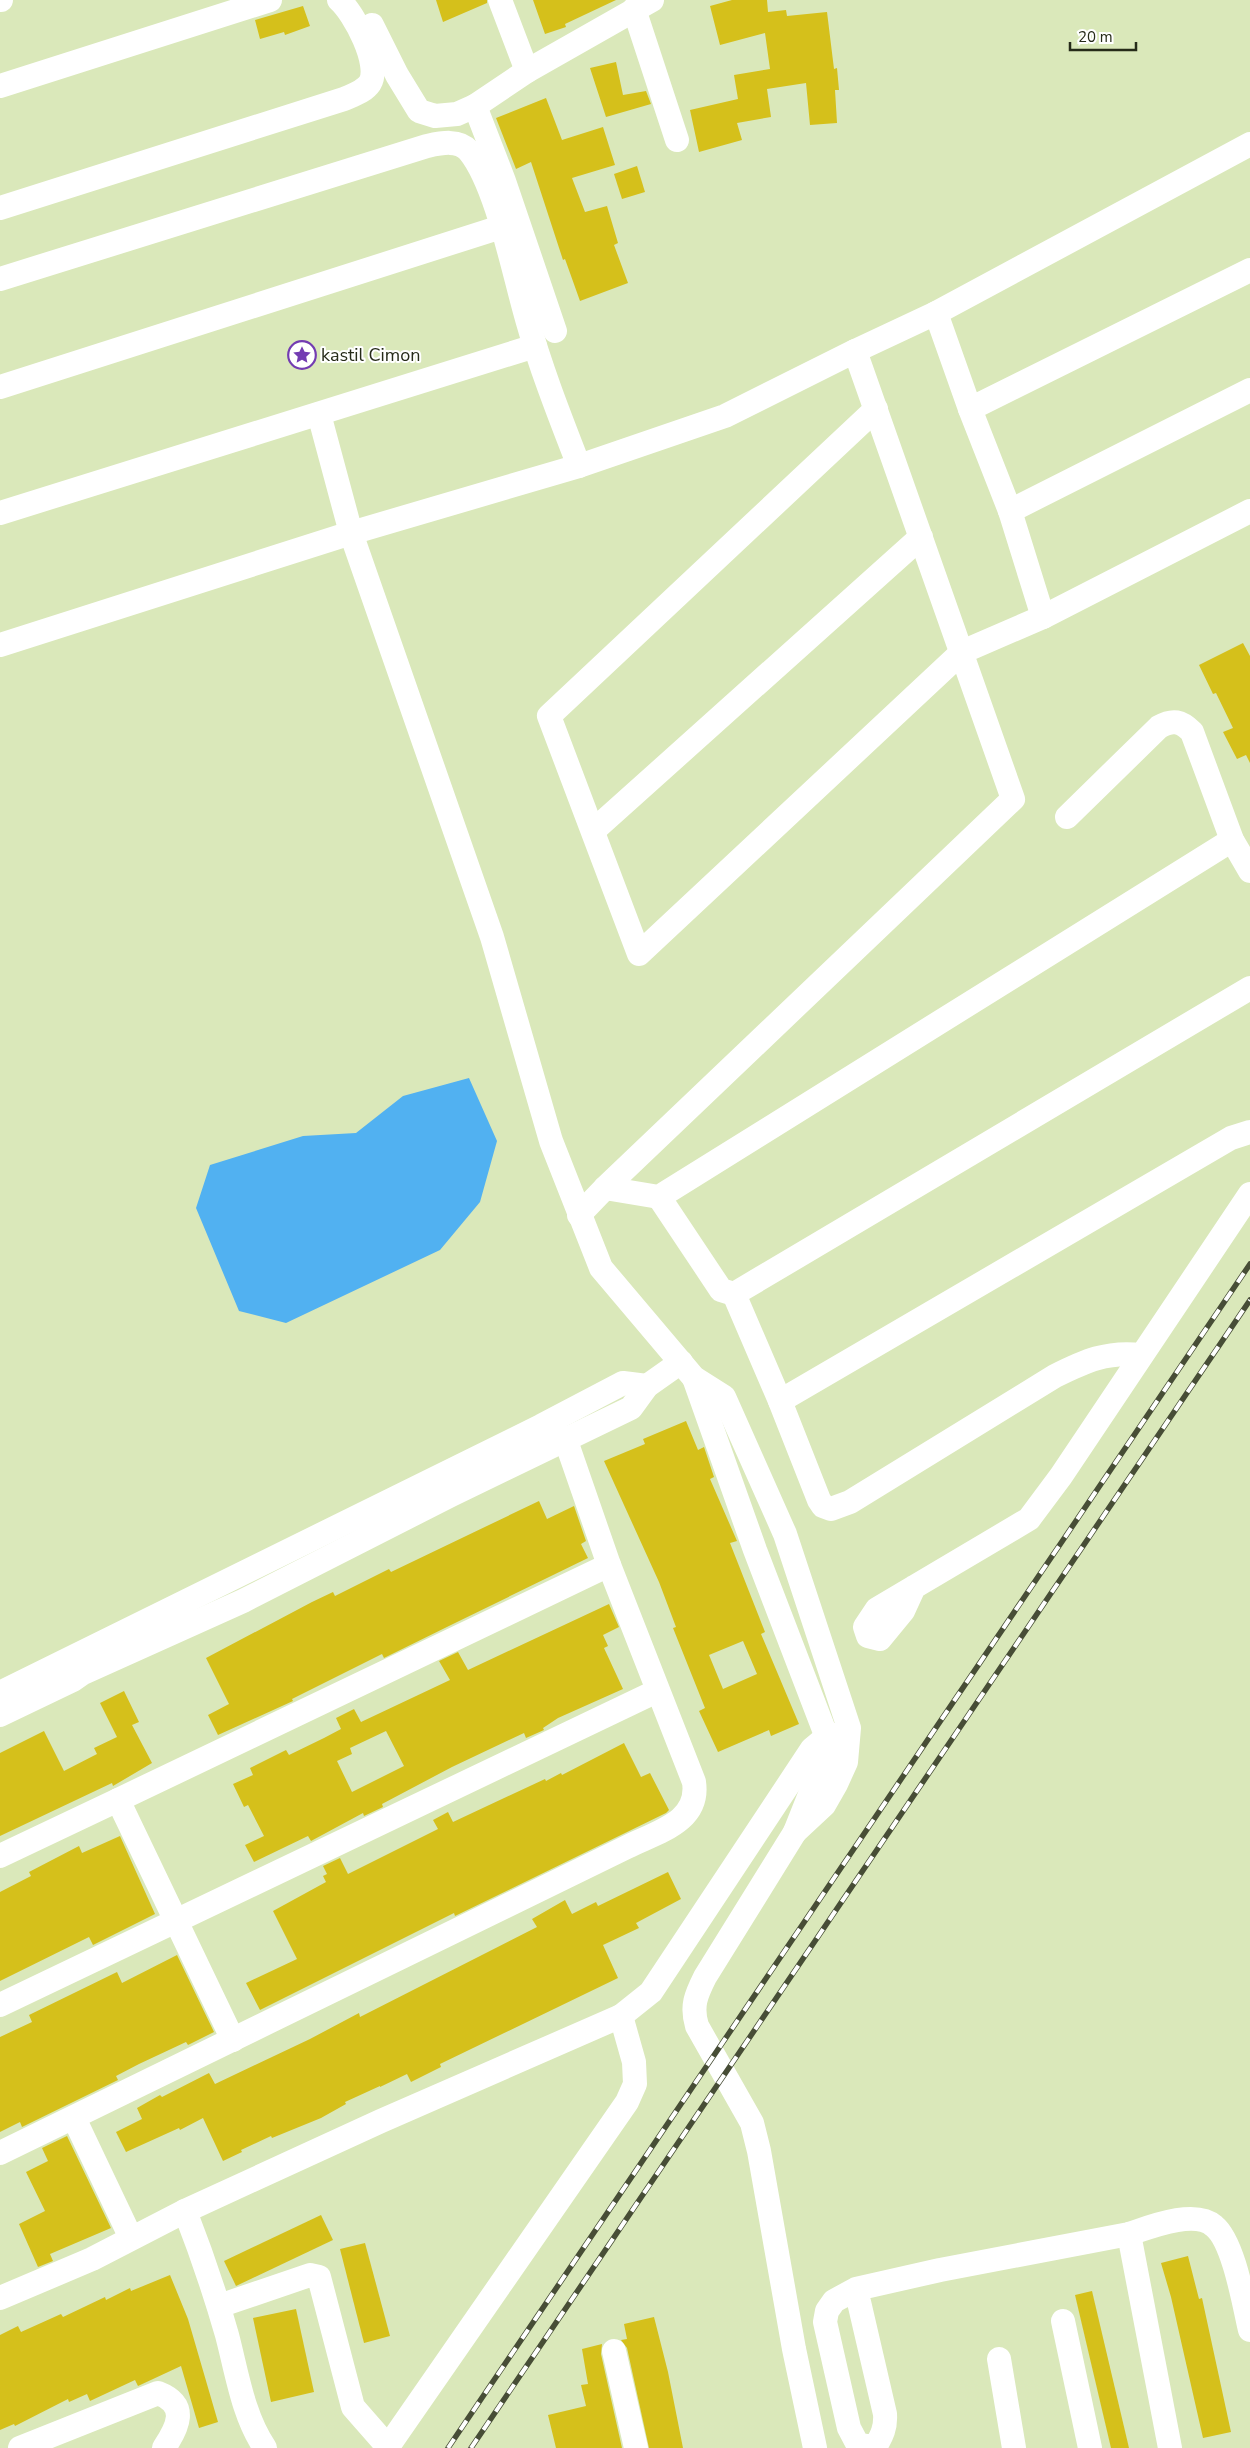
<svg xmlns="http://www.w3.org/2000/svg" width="1250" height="2448" font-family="'Nunito Sans',sans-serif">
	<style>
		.water { fill: #51b1f1 }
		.building { fill: #d5c01b; fill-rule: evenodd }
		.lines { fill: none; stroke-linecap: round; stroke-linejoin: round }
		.minor { stroke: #fff; stroke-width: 24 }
		.rail-casing { stroke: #474d36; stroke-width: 5.5 }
		.rail { stroke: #fff; stroke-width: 4; stroke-dasharray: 11; stroke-linecap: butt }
		.labels { text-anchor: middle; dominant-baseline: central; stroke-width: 4; stroke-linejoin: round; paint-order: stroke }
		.poi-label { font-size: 18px; fill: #262b19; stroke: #fff; text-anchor: start }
	</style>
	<rect width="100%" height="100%" fill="#dae8ba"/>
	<path class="water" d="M469,1078L497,1141L480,1202L440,1250L286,1323L239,1311L196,1208L210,1165L303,1136L356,1133L403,1096Z"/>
	<g class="building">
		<path d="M436,0H487V3L443,22Z"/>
		<path d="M533,0H616L565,24L566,27L545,34Z"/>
		<path d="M732,0H767L768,12L786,10L787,16L827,12L834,69L837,68L839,90H835L837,123L810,125L806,83L767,89L771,117L737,123L742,140L699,152L690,110L738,99L734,75L770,69L765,33L720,45L710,6Z"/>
		<path d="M303,6L310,26L285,35L284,32L260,39L255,20Z"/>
		<path d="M616,62L623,95L646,91L651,104L606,117L590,68Z"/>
		<path d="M546,98L562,140L603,127L615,165L572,178L585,212L607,206L618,243L614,245L628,283L580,301L565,259L563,260L531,162L516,169L496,118Z"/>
		<path d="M637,166L645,192L622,199L614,174Z"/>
		<path d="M1243,643L1250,656V763L1246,755L1237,759L1223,732L1233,728L1216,693L1213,694L1199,665Z"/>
		<path d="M686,1421L698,1450L704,1447L714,1477L710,1479L737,1541L730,1543L765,1632L761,1634L799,1724L771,1736L769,1730L718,1752L699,1711L705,1708L673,1628L676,1627L659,1582L604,1461L645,1444L643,1439ZM743,1641L757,1674L723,1689L709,1655Z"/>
		<path d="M539,1501L547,1519L574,1506L586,1541L581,1544L588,1558L453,1624L384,1658L382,1654L292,1699L293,1701L218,1735L208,1715L229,1704L206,1658L312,1602L333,1592L335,1596L389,1569L391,1572Z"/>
		<path d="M609,1604L619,1627L603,1635L608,1646L604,1648L623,1689L558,1718L543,1728L544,1730L526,1738L524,1733L452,1767L382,1804L383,1807L364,1816L363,1813L311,1841L308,1836L254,1862L245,1845L264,1836L248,1805L244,1807L233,1784L253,1775L250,1768L286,1750L289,1755L324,1738L341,1729L336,1718L354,1709L361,1722L450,1680L439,1661L458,1652L468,1670ZM386,1731L404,1766L352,1792L337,1761L352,1754L350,1748Z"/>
		<path d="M124,1691L139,1722L132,1725L152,1763L113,1786L112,1783L0,1836V1753L44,1731L64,1771L97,1754L94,1748L117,1737L100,1703Z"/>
		<path d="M624,1743L641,1777L650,1773L669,1810L666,1813L455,1916L454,1913L260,2010L246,1983L297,1959L273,1911L326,1882L323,1876L327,1874L323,1866L340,1858L348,1874L438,1829L433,1820L448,1812L453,1822L545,1779L546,1781L561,1773L562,1775Z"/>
		<path d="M120,1836L155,1914L93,1945L89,1937L0,1981V1892L31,1876L29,1872L79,1846L82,1853Z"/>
		<path d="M668,1872L681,1899L636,1923L639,1928L603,1945L618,1978L440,2064L441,2067L411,2082L407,2074L380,2087V2086L345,2102L346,2104L321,2118L272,2138L271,2136L241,2150L242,2152L223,2161L203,2118L180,2130L179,2128L126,2152L116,2132L142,2119L137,2108L160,2095L162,2097L209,2073L215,2084L310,2039L359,2013L360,2017L537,1927L532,1919L565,1900L572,1914L596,1902L598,1906Z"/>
		<path d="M177,1955L214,2032L188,2045L186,2042L139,2064L116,2076L118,2080L22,2127L20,2122L0,2132V2037L32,2022L29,2015L117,1972L122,1983Z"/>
		<path d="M67,2136L111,2228L50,2254L53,2261L38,2267L19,2224L45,2211L26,2172L48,2161L42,2148Z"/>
		<path d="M321,2215L333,2240L236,2286L224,2261Z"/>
		<path d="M365,2243L390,2336L364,2343L340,2249Z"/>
		<path d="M1188,2256L1199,2299L1202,2298L1231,2432L1203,2438L1171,2297L1161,2263Z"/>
		<path d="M170,2275L188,2319L218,2422L199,2428L181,2366L138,2386L135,2380L90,2401L87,2394L69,2402L68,2399L15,2426L14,2424L0,2430V2335L18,2326L21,2332L61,2314L63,2317L105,2297L106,2300L130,2288L131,2291Z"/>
		<path d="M1092,2291L1129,2448H1111L1075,2295Z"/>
		<path d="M296,2309L314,2392L271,2402L253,2318Z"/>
		<path d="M654,2317L668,2372L683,2448H649L627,2348L621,2340L627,2339L624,2324Z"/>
		<path d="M602,2344L601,2354L622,2448H556L548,2415L586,2406L581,2385L588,2384L582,2349Z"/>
	</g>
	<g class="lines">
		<g class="minor">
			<path d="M0,0H1"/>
			<path d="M500,0L527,71"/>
			<path d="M634,9L677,140"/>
			<path d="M372,25L397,75L419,111L435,116L457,114L475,106L527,71L652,0"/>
			<path d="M0,86L270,0"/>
			<path d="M475,106L504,181L555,331"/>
			<path d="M0,208L344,99C353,95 364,92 370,83C381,64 354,13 339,0"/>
			<path d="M0,279L427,146C441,143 459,139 469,151C497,185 514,275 527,319C541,369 560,417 579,466L351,533L0,645"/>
			<path d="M936,313L970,409L1010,511L1043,617"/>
			<path d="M855,351L936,313L1250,144"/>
			<path d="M0,387L501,227"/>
			<path d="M876,409L549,716L639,954L962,652L1043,617L1250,511"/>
			<path d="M970,409L1250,270"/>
			<path d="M319,414L351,533L492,937L551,1141L601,1268L694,1378L724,1397L785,1534L849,1728L846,1762L836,1784L824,1805L795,1832"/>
			<path d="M579,466L725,416L855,351L1013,799L605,1188L579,1215"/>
			<path d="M1010,511L1250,390"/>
			<path d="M0,513L535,346"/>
			<path d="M1067,817L1159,727C1173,719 1181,721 1192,732L1232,840L1250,871"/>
			<path d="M593,831L921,537"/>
			<path d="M605,1188L659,1197L1232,840"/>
			<path d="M659,1197L721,1290L734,1294"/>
			<path d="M1141,1355C1107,1351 1085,1361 1055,1376L850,1502L831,1509L823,1506L819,1500L780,1401L734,1294L1250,988"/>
			<path d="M694,1378L755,1550L826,1735V1754L795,1832L705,1977C696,1995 691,2006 697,2026L752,2123L759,2151L794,2349L815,2448"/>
			<path d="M780,1401L1231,1138L1250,1132"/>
			<path d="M914,1587L903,1611L880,1639L868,1636L865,1627L877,1609L1029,1519L1061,1476L1250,1194"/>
			<path d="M0,1693L541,1426L623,1383L647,1386"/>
			<path d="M0,1715L73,1680L83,1673L243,1601L451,1495L631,1408L647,1386L681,1362"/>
			<path d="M118,1800L609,1565"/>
			<path d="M0,1856L118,1800L233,2040"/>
			<path d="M0,2005L657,1691"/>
			<path d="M74,2118L131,2238"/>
			<path d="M0,2153L627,1847C657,1832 700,1822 694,1782L609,1565L565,1438"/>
			<path d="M185,2211C201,2252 215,2293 227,2335C237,2373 243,2416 265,2448"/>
			<path d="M1129,2234L1170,2448"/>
			<path d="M856,2289L885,2414C886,2427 882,2436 875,2447L858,2445L849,2428L825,2322L827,2311L834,2301L856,2289L940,2270L1129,2234C1150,2227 1195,2209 1214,2226C1234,2242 1244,2305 1250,2330"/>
			<path d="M0,2298L92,2259L185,2211L381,2121L621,2016L651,1992L812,1749L830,1734"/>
			<path d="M219,2306L310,2275L319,2277L353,2407L388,2447"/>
			<path d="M1063,2321L1090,2448"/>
			<path d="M614,2351L636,2448"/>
			<path d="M999,2359L1014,2448"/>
			<path d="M20,2448L158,2393C189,2405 178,2427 164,2448"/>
			<path d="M387,2448L627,2102L635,2084L634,2062L621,2016"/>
		</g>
		<defs>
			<g id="rail">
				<path d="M448,2448L1250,1264"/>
				<path d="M471,2448L1250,1300"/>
			</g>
		</defs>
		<use href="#rail" class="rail-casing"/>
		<use href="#rail" class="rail"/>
	</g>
	<defs>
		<symbol id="sight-ring" viewBox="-11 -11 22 22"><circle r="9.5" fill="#fff" stroke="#733cb2" stroke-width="1.5"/><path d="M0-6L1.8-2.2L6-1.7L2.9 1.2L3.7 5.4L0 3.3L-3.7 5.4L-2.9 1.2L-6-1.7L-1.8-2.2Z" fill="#733cb2"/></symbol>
	</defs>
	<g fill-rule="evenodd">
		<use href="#sight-ring" x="286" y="339" width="32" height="32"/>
	</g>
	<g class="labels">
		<g class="poi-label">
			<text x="321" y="355">kastil Cimon</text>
		</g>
	</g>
	<path d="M1070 42v8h66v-8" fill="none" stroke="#262b19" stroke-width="2.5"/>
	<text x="1078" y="42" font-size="15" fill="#262b19" stroke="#ffffff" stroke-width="4" paint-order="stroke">20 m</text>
</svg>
